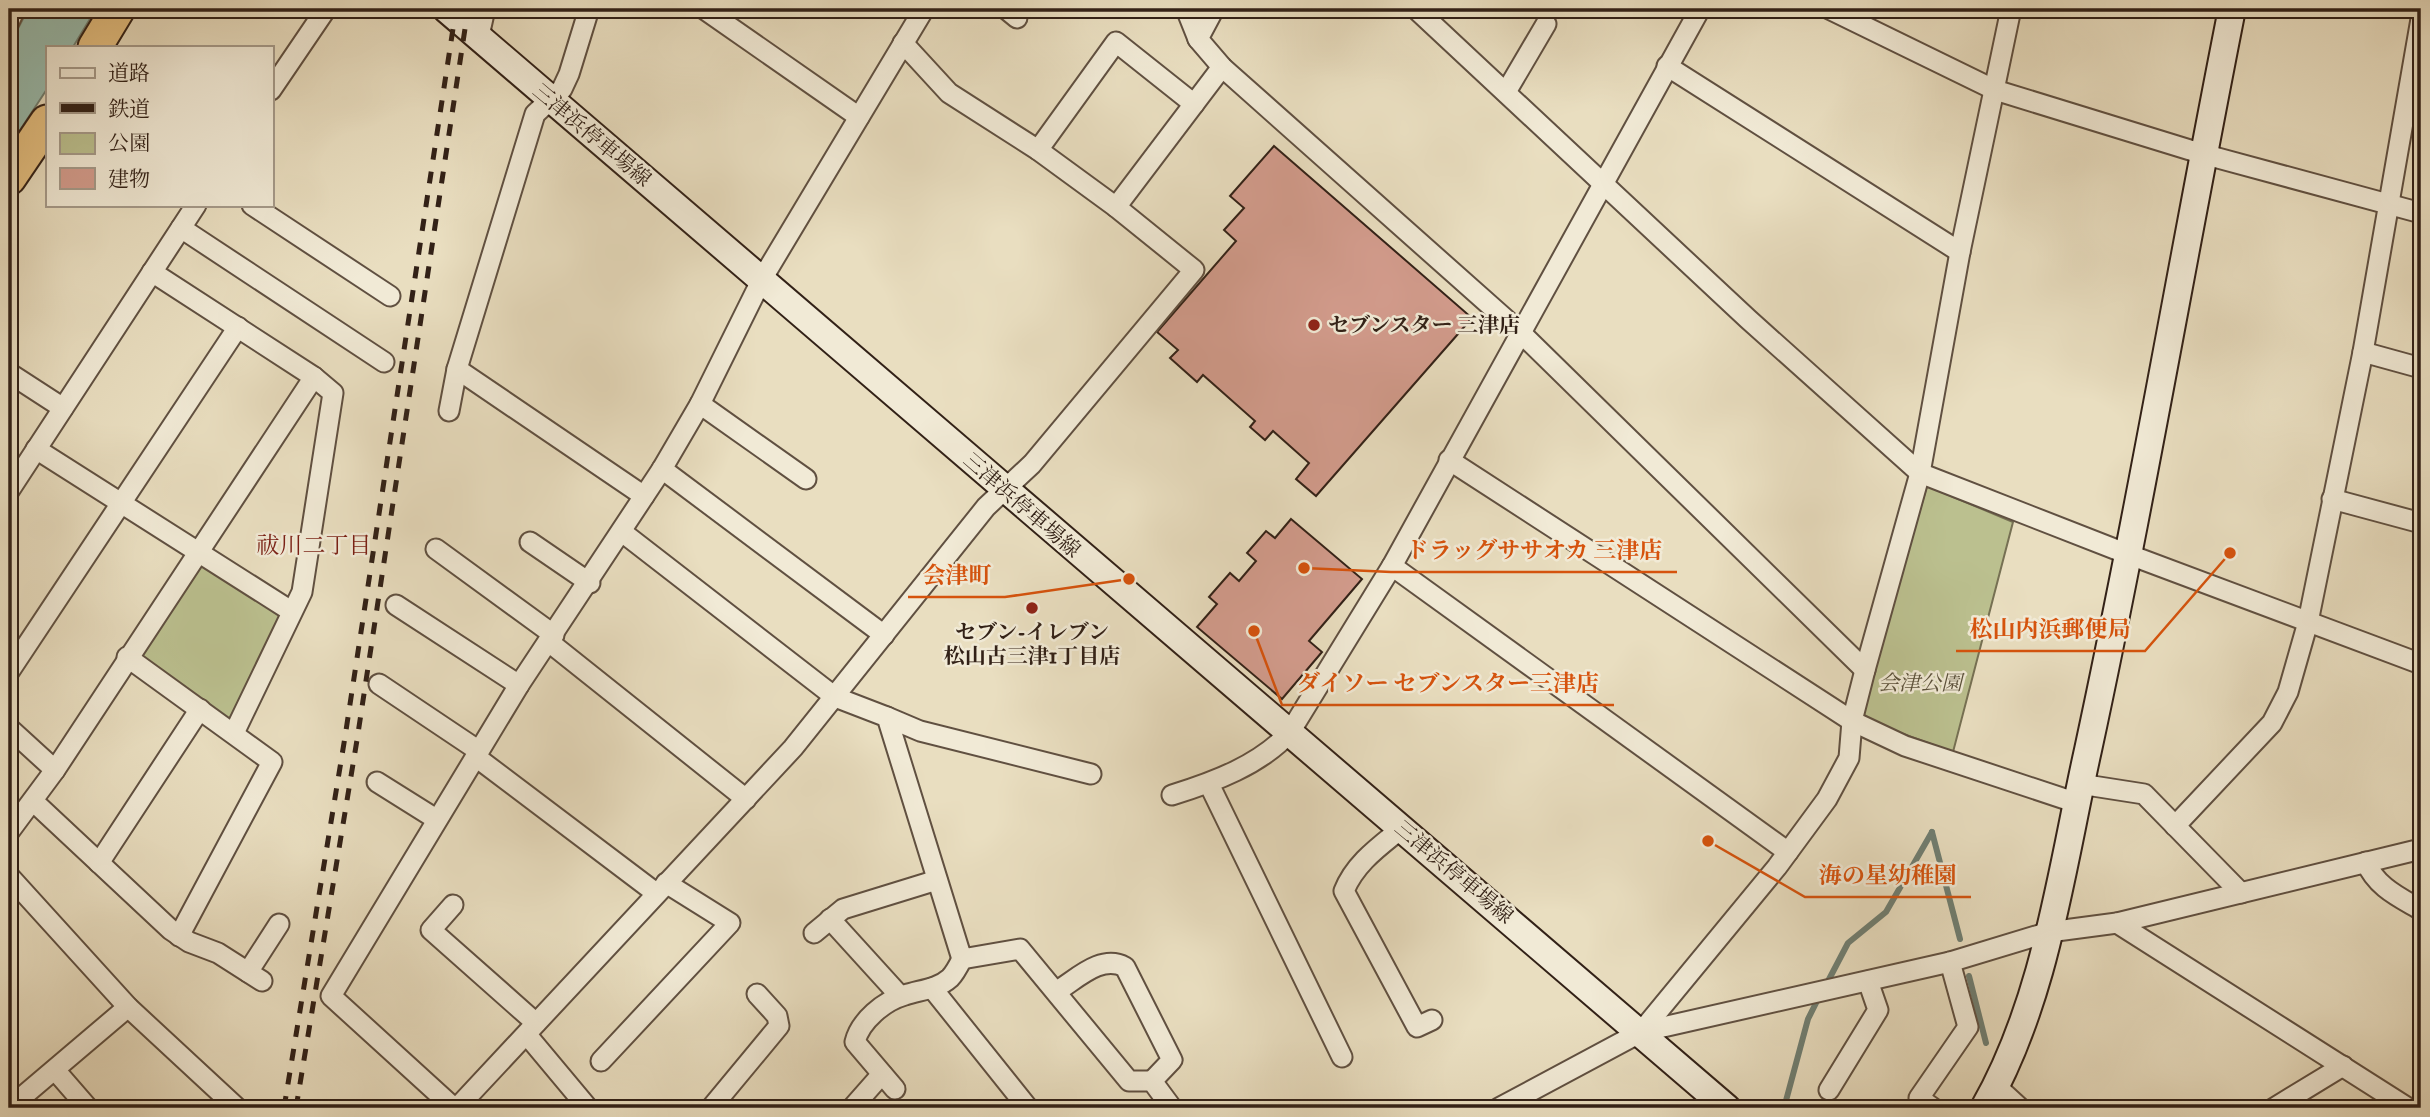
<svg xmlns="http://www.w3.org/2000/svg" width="2430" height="1117" font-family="'IM FELL Great Primer','Noto Serif JP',serif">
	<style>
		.green { fill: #bbc08f; stroke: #767053; stroke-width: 2 }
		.water { fill: #98bcae; stroke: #6f7e72; stroke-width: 2 }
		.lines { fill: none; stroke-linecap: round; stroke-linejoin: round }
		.stream { stroke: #6f7e72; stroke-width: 6 }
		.building { fill: #d39c8d; stroke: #322117; stroke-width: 2 }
		.street-casing { stroke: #605041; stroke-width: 23 }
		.secondary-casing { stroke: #322117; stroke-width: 30 }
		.highway-casing { stroke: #322117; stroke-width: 37 }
		.street { stroke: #f1ead6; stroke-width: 19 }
		.secondary { stroke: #f1ead6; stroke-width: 26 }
		.highway { stroke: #e4bf80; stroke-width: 33 }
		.rail { stroke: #322117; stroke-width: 5; stroke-dasharray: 12 12; stroke-linecap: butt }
		.poi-dot { fill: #8f2418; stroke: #f1ead6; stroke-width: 2.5 }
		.labels { text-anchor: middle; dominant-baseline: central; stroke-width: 5; stroke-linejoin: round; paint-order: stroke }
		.street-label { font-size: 21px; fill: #322117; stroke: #f1ead6 }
		.poi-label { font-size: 21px; font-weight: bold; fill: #322117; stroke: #f1ead6; text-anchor: start }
		.park-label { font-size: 21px; font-style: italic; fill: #5b513b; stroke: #f1ead6 }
		.neighbourhood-label { font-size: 23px; fill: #7a1f14; stroke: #f1ead6 }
		.leader { fill: none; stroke: #d6530d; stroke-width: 2.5 }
		.callout-dot { fill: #d6530d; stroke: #f1ead6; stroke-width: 2.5 }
		.callout-label { font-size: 23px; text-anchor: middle; font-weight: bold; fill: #d6530d; stroke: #f1ead6; stroke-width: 5; stroke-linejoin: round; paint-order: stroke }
	</style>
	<rect width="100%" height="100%" fill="#e9dec0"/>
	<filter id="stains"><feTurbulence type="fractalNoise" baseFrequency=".00286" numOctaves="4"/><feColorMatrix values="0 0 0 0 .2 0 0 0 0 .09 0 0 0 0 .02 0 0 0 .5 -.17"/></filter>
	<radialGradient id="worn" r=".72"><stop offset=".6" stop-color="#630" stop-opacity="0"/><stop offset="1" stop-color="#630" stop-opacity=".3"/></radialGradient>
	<g class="green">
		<path d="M1927,486L2013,522L1953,752L1859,718Z"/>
		<path d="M200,558L284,612L231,724L135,654Z"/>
	</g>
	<path class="water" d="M28,9H96L73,47H47V89L9,147V46Z"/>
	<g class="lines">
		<g class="stream">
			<path d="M1932,832L1960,939"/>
			<path d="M1969,976L1986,1043"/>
			<path d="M1826,985L1848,943L1886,912L1932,832"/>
			<path d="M1784,1108L1808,1019L1819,997"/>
		</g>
	</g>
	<g class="building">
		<path d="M1274,146L1472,318L1316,496L1296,479L1309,463L1273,431L1265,440L1250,427L1255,421L1203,375L1197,382L1170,358L1178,350L1157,332L1236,241L1224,230L1244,208L1230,196Z"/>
		<path d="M1291,519L1362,579L1309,641L1322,652L1282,699L1197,627L1217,604L1209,597L1230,573L1239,581L1256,561L1247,553L1266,531L1275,538Z"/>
	</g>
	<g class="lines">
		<defs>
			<g id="street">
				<path d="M704,9L859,117"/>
				<path d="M1006,9L1017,18"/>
				<path d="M1186,9L1198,39"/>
				<path d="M1214,9L1198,39L1222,67L1520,332L1865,670"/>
				<path d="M1416,9L1748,319L1920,473L2130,555L2421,664"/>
				<path d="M1829,9L1995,90L2203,154L2421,213"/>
				<path d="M9,22L15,9"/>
				<path d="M479,36L485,9"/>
				<path d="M903,43L949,93L1038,150L1116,207"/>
				<path d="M1667,66L1960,252"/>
				<path d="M271,90L326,9"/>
				<path d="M1506,92L1546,24"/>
				<path d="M1038,150L1116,42L1194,104"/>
				<path d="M252,205L390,296"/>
				<path d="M181,228L384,362"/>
				<path d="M152,272L314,377L333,393L302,592L234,733"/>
				<path d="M2363,352L2421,368"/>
				<path d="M457,369L644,496"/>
				<path d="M9,373L63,408"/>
				<path d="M700,404L806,479"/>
				<path d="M449,411L457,369L535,114L562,89L569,74L589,9"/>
				<path d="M36,449L291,611"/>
				<path d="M1449,460L1852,721L1905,746L2077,803"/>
				<path d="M662,469L884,635"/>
				<path d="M9,491L196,205"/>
				<path d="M2332,499L2421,523"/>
				<path d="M622,532L835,697L887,717L962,959L1020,949L1129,1081H1152L1172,1108"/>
				<path d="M530,542L590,583"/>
				<path d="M436,549L554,635"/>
				<path d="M1392,566L1788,852"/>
				<path d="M396,605L519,685"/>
				<path d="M549,642L746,799"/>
				<path d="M127,657L272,762L179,936"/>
				<path d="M9,672L238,327"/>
				<path d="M379,684L479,751"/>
				<path d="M887,717L920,731L1091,774"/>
				<path d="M9,728L55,770"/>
				<path d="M476,757L656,893"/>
				<path d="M377,782L436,819"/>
				<path d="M1209,784L1342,1057"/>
				<path d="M2080,784L2144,794L2241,893"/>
				<path d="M1172,795C1214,782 1260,765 1290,732L1392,566L1700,9"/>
				<path d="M33,801L171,930L189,942L218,953L262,981"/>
				<path d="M2175,826L2272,723L2288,692L2308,622L2363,352L2421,19"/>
				<path d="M1402,828C1380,846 1355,863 1344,891L1417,1027L1432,1020"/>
				<path d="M9,832L55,770L314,377"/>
				<path d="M2366,862C2376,887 2399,897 2421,910"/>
				<path d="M99,863L200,709"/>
				<path d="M9,876L128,1007L237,1108"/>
				<path d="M453,905L431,930L536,1023"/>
				<path d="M830,919L900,996"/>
				<path d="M2117,923L2408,1108"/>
				<path d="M814,933L843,909L937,880"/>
				<path d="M248,972L279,924"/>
				<path d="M932,988L1028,1108"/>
				<path d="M1057,991C1077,979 1101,954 1125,967L1172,1060L1152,1081"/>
				<path d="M1641,1032L1777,867L1827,799L1849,758L1852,721L1865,670L1920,473L1960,252L2011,9"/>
				<path d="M527,1035L588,1108"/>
				<path d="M601,1061L730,923L666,883"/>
				<path d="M55,1070L88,1108"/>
				<path d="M1996,1086L2020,1108"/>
				<path d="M895,1089L855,1042C860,1021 884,1001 905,995C920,990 938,989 950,978C955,973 959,965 962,959"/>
				<path d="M1829,1090L1878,1010L1868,981"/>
				<path d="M9,1108L128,1007"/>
				<path d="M454,1108L331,996L519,685L662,469L700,404L762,279L924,9"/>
				<path d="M457,1108L793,748L986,507L1032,464L1194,270L1116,207L1222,67"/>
				<path d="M711,1108L779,1026L777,1016L757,994"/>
				<path d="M852,1108L882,1074"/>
				<path d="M1499,1108L1641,1032L1950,962L2049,932L2117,923L2421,849"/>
				<path d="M1933,1108L1919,1098L1968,1027L1950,962"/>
				<path d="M2274,1108L2343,1066"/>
			</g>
			<g id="secondary">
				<path d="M446,9L1727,1108"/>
				<path d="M1984,1108C2046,999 2061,871 2088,750C2141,504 2183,256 2232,9"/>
			</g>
			<g id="highway">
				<path d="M95,47L118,9"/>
				<path d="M9,178L47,122"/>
			</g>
		</defs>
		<use href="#street" class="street-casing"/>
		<use href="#secondary" class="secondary-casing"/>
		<use href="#highway" class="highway-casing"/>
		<use href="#street" class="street"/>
		<use href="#secondary" class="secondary"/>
		<use href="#highway" class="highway"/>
		<g class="rail">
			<path d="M284,1108L345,737L456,9"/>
			<path d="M296,1108L357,740L468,9"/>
		</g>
	</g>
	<g class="poi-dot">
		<circle cx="1314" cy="325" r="7"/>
		<circle cx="1032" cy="608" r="7"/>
	</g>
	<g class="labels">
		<g class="street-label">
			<text transform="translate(592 135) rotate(40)">三津浜停車場線</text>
			<text transform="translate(1022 505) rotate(41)">三津浜停車場線</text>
			<text transform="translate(1454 872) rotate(40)">三津浜停車場線</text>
		</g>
		<g class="poi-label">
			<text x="1328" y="325">セブンスター 三津店</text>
			<text x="1032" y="632" text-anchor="middle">セブン-イレブン<tspan x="1032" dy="24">松山古三津1丁目店</tspan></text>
		</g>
		<g class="park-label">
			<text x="1920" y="683">会津公園</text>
		</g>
		<g class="neighbourhood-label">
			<text x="314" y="545">祓川二丁目</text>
		</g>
	</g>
	<path class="leader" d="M1304 568L1391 572H1677M1129 579L1005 597H908M2230 553L2145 651H1956M1254 631L1282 705H1614M1708 841L1805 897H1971"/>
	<g class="callout-dot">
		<circle cx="1304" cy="568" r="7"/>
		<circle cx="1129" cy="579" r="7"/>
		<circle cx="2230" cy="553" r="7"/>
		<circle cx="1254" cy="631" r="7"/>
		<circle cx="1708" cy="841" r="7"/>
	</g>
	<g class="callout-label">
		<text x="1534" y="558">ドラッグササオカ 三津店</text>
		<text x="957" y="583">会津町</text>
		<text x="2050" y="637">松山内浜郵便局</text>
		<text x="1448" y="691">ダイソー セブンスター三津店</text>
		<text x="1888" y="883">海の星幼稚園</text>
	</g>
	<rect width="2430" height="1117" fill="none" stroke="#e9dec0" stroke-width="35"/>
	<rect x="10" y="10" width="2409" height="1096" fill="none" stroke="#322117" stroke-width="3.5"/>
	<rect x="18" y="18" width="2395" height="1082" fill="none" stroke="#322117" stroke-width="2"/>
	<rect x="46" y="46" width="228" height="161" fill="#f1ead6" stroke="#a59a8a" stroke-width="2"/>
	<rect x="60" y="68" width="35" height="10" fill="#f1ead6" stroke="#a59a8a" stroke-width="2"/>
	<text x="108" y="80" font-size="21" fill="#322117">道路</text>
	<rect x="60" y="103" width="35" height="10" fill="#322117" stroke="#a59a8a" stroke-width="2"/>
	<text x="108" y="116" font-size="21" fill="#322117">鉄道</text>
	<rect x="60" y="133" width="35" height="21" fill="#bbc08f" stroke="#a59a8a" stroke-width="2"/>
	<text x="108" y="150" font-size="21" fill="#322117">公園</text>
	<rect x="60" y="168" width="35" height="21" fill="#d39c8d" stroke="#a59a8a" stroke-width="2"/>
	<text x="108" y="186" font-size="21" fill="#322117">建物</text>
	<rect width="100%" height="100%" filter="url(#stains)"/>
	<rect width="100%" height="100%" fill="url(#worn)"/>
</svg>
